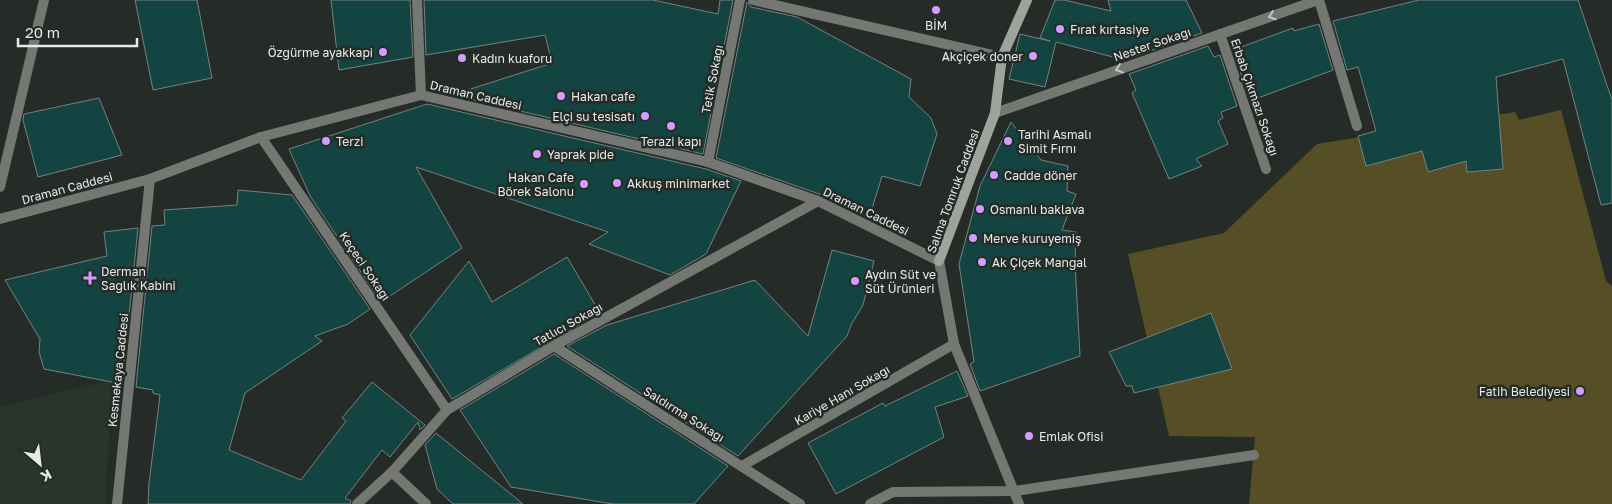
<svg xmlns="http://www.w3.org/2000/svg" width="1612" height="504" font-family="'Golos Text',sans-serif">
	<style>
		.built { fill: #27352d }
		.green { fill: #564f25 }
		.building { fill: #144441; stroke: #778180 }
		.lines { fill: none; stroke-linecap: round; stroke-linejoin: round }
		.minor { stroke: #757773; stroke-width: 10 }
		.tertiary { stroke: #757773; stroke-width: 10 }
		.secondary { stroke: #a0a29d; stroke-width: 10 }
		.oneway { stroke: #c4c8c5 }
		.poi-dot { fill: #d29dfd; stroke: #252c28; stroke-width: 2 }
		.labels { text-anchor: middle; dominant-baseline: central; stroke-width: 5; stroke-linejoin: round; paint-order: stroke }
		.poi-label { font-size: 12px; fill: #e6ebe8; stroke: #252c28; text-anchor: start }
		.street-label { font-size: 12px; fill: #e6ebe8; stroke: #252c28 }
	</style>
	<rect width="100%" height="100%" fill="#252c28"/>
	<path class="built" d="M112,380L105,504H0V407Z"/>
	<path class="green" d="M1561,110L1606,281L1612,286V504H1249L1255,437L1169,436L1128,254L1224,233L1317,144L1515,112L1519,120Z"/>
	<g class="building">
		<path d="M135,0H197L212,78L153,90Z"/>
		<path d="M331,0H410L413,57L339,70Z"/>
		<path d="M424,0H653L718,14L720,0H733L703,154L452,95L552,63L545,35L426,55Z"/>
		<path d="M1055,0H1064L1111,11L1108,0H1186L1202,33L1124,60L1056,42L1045,87L1009,79L1020,34L1050,41L1040,38Z"/>
		<path d="M1419,0H1578L1612,100V203L1601,205L1563,59L1496,77L1503,169L1467,172L1466,161L1428,172L1422,151L1366,166L1358,136L1376,131L1358,67L1347,70L1333,21Z"/>
		<path d="M747,2L751,7L797,17L911,79L909,97L931,118L937,134L920,186L882,176L871,212L716,158Z"/>
		<path d="M1319,24L1333,70L1250,101L1233,50L1293,28L1294,31Z"/>
		<path d="M1208,46L1214,57L1220,55L1237,106L1221,112L1223,118L1218,121L1228,144L1196,159L1202,166L1169,179L1132,93L1136,90L1129,74Z"/>
		<path d="M99,98L122,155L38,177L23,120L24,114Z"/>
		<path d="M427,104L706,169L741,181L706,254L670,275L589,244L608,232L416,167L462,248L381,302L310,196L289,149Z"/>
		<path d="M1011,122L1041,160L1068,166L1067,191L1076,194L1062,230L1076,232L1075,263L1080,356L980,391L970,364L974,362L959,264L980,186Z"/>
		<path d="M238,190L292,195L370,309L348,324L315,336L322,341L245,393L229,450L301,480L346,421L342,418L372,382L425,425L420,430L418,422L390,457L382,450L345,498L351,501L350,504H148L149,483L160,395L153,393V390L136,387L152,226L165,225L164,210L237,205Z"/>
		<path d="M138,228L122,384L44,369L39,352L40,339L5,280L107,256L104,232Z"/>
		<path d="M832,250L874,261L863,305L851,325L847,336L738,456L567,346L607,325L755,280L808,336Z"/>
		<path d="M567,257L600,313L452,399L410,335L469,261L492,302Z"/>
		<path d="M1211,313L1232,369L1134,393L1132,386H1126L1109,352Z"/>
		<path d="M554,354L728,466L694,504H613L511,487L460,410Z"/>
		<path d="M957,371L968,396L935,407L944,437L836,494L808,443L883,403L885,406Z"/>
		<path d="M436,433L523,504H453L437,489L425,445Z"/>
	</g>
	<g class="lines">
		<g class="minor">
			<path d="M417,0L421,95"/>
			<path d="M753,0L1002,57"/>
			<path d="M1319,0L1357,126"/>
			<path d="M1220,34L1266,169"/>
			<path d="M261,137L447,410"/>
			<path d="M708,162L740,0"/>
			<path d="M0,187L44,0"/>
			<path d="M554,346L800,504"/>
			<path d="M742,466L954,344"/>
			<path d="M392,472L426,504"/>
			<path d="M117,504L150,179"/>
			<path d="M357,504L392,472L447,410L554,346L818,201"/>
			<path d="M870,504L893,492L1015,491L1254,455"/>
		</g>
		<g class="tertiary">
			<path d="M995,113L1318,0"/>
			<path d="M0,219L150,179L261,137L421,95L708,162L818,201L939,261L954,344L1019,504"/>
		</g>
		<path class="secondary" d="M939,261L995,113L1002,57L1027,0"/>
	</g>
	<defs><path id="oneway-chevron" d="M-2-3.5L2.5 0L-2 3.5" fill="none" stroke-width="1.6" stroke-linecap="round" stroke-linejoin="round" transform="scale(1.25)"/></defs>
	<g class="oneway">
		<use href="#oneway-chevron" transform="translate(1272 16) rotate(161)"/>
		<use href="#oneway-chevron" transform="translate(1119 69) rotate(161)"/>
	</g>
	<g class="poi-dot">
		<circle cx="936" cy="10" r="5"/>
		<circle cx="1060" cy="29" r="5"/>
		<circle cx="383" cy="52" r="5"/>
		<circle cx="1033" cy="56" r="5"/>
		<circle cx="462" cy="58" r="5"/>
		<circle cx="561" cy="96" r="5"/>
		<circle cx="645" cy="116" r="5"/>
		<circle cx="671" cy="126" r="5"/>
		<circle cx="326" cy="141" r="5"/>
		<circle cx="1008" cy="141" r="5"/>
		<circle cx="537" cy="154" r="5"/>
		<circle cx="994" cy="175" r="5"/>
		<circle cx="617" cy="183" r="5"/>
		<circle cx="584" cy="184" r="5"/>
		<circle cx="980" cy="209" r="5"/>
		<circle cx="973" cy="238" r="5"/>
		<circle cx="982" cy="262" r="5"/>
		<path d="M87.5 270.5h5v5h5v5h-5v5h-5v-5h-5v-5h5z"/>
		<circle cx="855" cy="281" r="5"/>
		<circle cx="1580" cy="391" r="5"/>
		<circle cx="1029" cy="436" r="5"/>
	</g>
	<g class="labels">
		<g class="poi-label">
			<text x="936" y="25" text-anchor="middle">BİM</text>
			<text x="1070" y="29">Fırat kırtasiye</text>
			<text x="373" y="52" text-anchor="end">Özgürme ayakkapi</text>
			<text x="1023" y="56" text-anchor="end">Akçiçek doner</text>
			<text x="472" y="58">Kadın kuaforu</text>
			<text x="571" y="96">Hakan cafe</text>
			<text x="635" y="116" text-anchor="end">Elçi su tesisatı</text>
			<text x="1018" y="134">Tarihi Asmalı<tspan x="1018" dy="14">Simit Fırnı</tspan></text>
			<text x="336" y="141">Terzi</text>
			<text x="671" y="141" text-anchor="middle">Terazi kapı</text>
			<text x="547" y="154">Yaprak pide</text>
			<text x="1004" y="175">Cadde döner</text>
			<text x="574" y="177" text-anchor="end">Hakan Cafe<tspan x="574" dy="14">Börek Salonu</tspan></text>
			<text x="627" y="183">Akkuş minimarket</text>
			<text x="990" y="209">Osmanlı baklava</text>
			<text x="983" y="238">Merve kuruyemiş</text>
			<text x="992" y="262">Ak Çiçek Mangal</text>
			<text x="101" y="271">Derman<tspan x="101" dy="14">Sağlık Kabini</tspan></text>
			<text x="865" y="274">Aydın Süt ve<tspan x="865" dy="14">Süt Ürünleri</tspan></text>
			<text x="1570" y="391" text-anchor="end">Fatih Belediyesi</text>
			<text x="1039" y="436">Emlak Ofisi</text>
		</g>
		<g class="street-label">
			<text transform="translate(1152 44) rotate(-19)">Nester Sokağı</text>
			<text transform="translate(712 79) rotate(-79)">Tetik Sokağı</text>
			<text transform="translate(476 95) rotate(13)">Draman Caddesi</text>
			<text transform="translate(1255 97) rotate(71)">Erbab Çıkmazı Sokağı</text>
			<text transform="translate(67 188) rotate(-15)">Draman Caddesi</text>
			<text transform="translate(953 191) rotate(-70)">Salma Tomruk Caddesi</text>
			<text transform="translate(866 211) rotate(26)">Draman Caddesi</text>
			<text transform="translate(365 266) rotate(56)">Keçeci Sokağı</text>
			<text transform="translate(568 324) rotate(-29)">Tatlıcı Sokağı</text>
			<text transform="translate(118 370) rotate(-84)">Kesmekaya Caddesi</text>
			<text transform="translate(842 395) rotate(-30)">Kariye Hanı Sokağı</text>
			<text transform="translate(684 414) rotate(32)">Saldırma Sokağı</text>
		</g>
	</g>
	<g transform="translate(40 464) rotate(152)" stroke="#252c28" stroke-width="4" paint-order="stroke">
	<path d="M0-4L9 19L0 12L-9 19Z" fill="#e6ebe8"/>
	<text y="-8" font-size="14" font-weight="bold" text-anchor="middle" fill="#e6ebe8">K</text>
	</g>
	<path d="M18 38v8h119v-8" fill="none" stroke="#e6ebe8" stroke-width="2.5"/>
	<text x="25" y="38" font-size="15" fill="#e6ebe8" stroke="#252c28" stroke-width="4" paint-order="stroke">20 m</text>
</svg>
